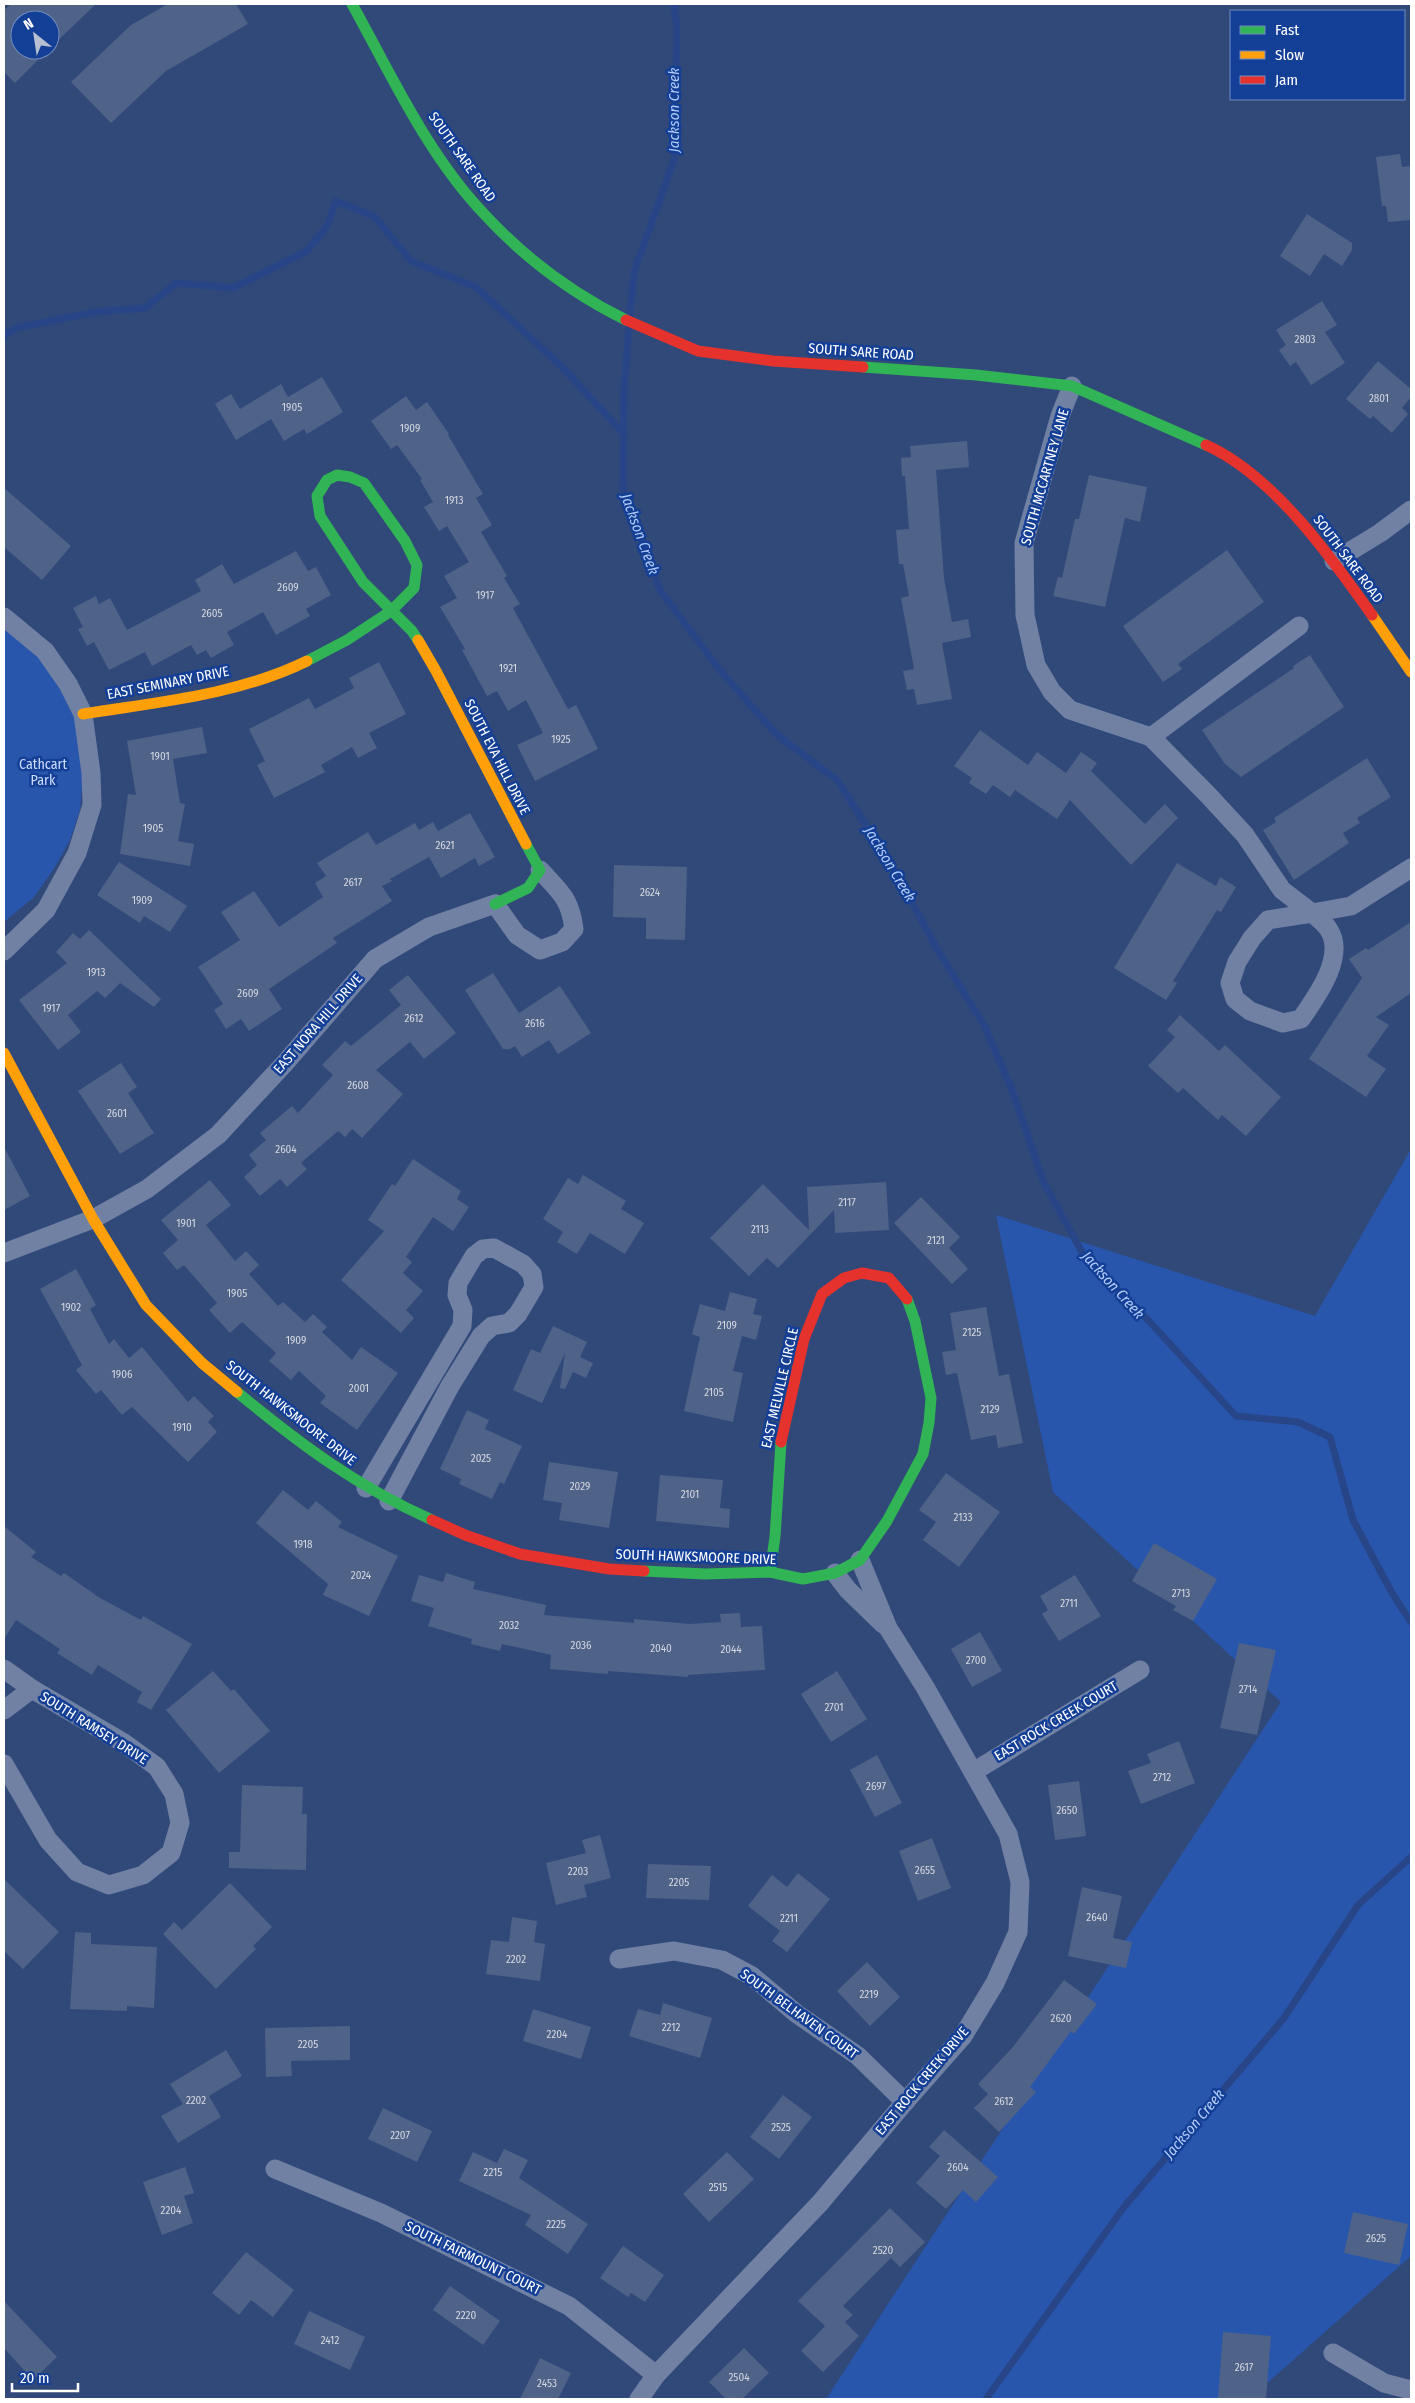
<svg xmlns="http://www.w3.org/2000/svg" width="1415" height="2403" font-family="'Fira Sans Condensed',sans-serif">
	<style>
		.green { fill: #2956ad }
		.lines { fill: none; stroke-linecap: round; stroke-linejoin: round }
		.stream { stroke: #284687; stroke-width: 7 }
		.building { fill: #4f6288 }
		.street { stroke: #7181a4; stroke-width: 19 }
		.fast { stroke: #30b455; stroke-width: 11 }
		.slow { stroke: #ff9f0a; stroke-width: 11 }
		.jam { stroke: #e5322d; stroke-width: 11 }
		.labels { text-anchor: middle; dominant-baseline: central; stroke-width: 5; stroke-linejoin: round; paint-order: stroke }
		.number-label { font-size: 11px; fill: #d3d8e1 }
		.street-label { font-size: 14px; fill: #fff; stroke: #143f96 }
		.park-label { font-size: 14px; fill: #cdddfd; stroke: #143f96 }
		.water-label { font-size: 15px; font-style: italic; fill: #b2cbf9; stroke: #143f96 }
	</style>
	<rect width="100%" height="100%" fill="#314979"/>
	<g class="green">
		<path d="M4,623L43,655L75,715L83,776L80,810L70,840L55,867L34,897L4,922Z"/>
		<path d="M1411,1149V2256L1249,2399H826L1281,1702L1053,1492L996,1215L1315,1316Z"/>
	</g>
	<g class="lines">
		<g class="stream">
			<path d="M630,316L634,272L674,160L677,30L674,4"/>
			<path d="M629,327L624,387L623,488L660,590L719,669L776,734L837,780L889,861L940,954L984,1025L1012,1090L1043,1181L1084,1256L1148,1320L1236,1416L1298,1422L1330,1437L1353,1520L1392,1593L1411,1622"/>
			<path d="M4,336L16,328L95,312L145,308L176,283L233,288L307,251L327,226L336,201L375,217L411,261L476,287L563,368L624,434"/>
			<path d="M986,2399L1124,2207L1284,2018L1358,1905L1411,1857"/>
		</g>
	</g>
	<g class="building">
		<path d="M11,4H96L50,48V20H20V50H48L15,83L4,72V10Z"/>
		<path d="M168,4H236L248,24L166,71L111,123L71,82L131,25Z"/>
		<path d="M1400,154L1402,167L1411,166V220L1388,222L1386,206H1382L1376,157Z"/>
		<path d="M1307,214L1352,243V250L1342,266L1324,254L1310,276L1280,256Z"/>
		<path d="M1322,301L1337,325L1325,332L1345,363L1311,385L1296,362L1290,366L1279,350L1286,345L1276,330Z"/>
		<path d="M1378,361L1411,389V397L1402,408L1408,414L1392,433L1373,416L1370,419L1346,399Z"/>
		<path d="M322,377L343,412L307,434L304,429L284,441L271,419L236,440L215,404L231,394L240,409L281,384L288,397Z"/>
		<path d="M406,396L416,410L427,402L449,434L448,435L483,494L476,498L492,525L481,532L507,576L504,578L520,604L513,608L568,709L576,705L598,749L535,781L517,745L543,733L526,700L508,711L497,691L487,696L462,650L465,649L440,607L457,598L444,576L469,562L447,526L439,531L424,507L433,502L420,480L422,479L397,445L391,449L371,421Z"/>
		<path d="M967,441L969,467L936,470L944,578L952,622L968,619L971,637L942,643L952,699L917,705L914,689L907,690L903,671L914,669L901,598L909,596L903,564H899L896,530L909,529L905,476H902L901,458L911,457L910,446Z"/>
		<path d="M1089,475L1147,487L1140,522L1125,518L1105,607L1053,596L1058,577L1062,578L1075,519H1079Z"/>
		<path d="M4,488L71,546L42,580L4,547Z"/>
		<path d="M1227,550L1264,602L1178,664L1182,669L1163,682L1123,626Z"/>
		<path d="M296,551L308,571L316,567L331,595L306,609L310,616L276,635L263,612L227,632L234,645L211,658L206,650L197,655L191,645L152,666L145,652L109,670L94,642L87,646L78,629L83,627L73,608L96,596L99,604L110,598L127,630L201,591L195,580L222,564L234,584Z"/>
		<path d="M1310,655L1344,707L1241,777L1225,764L1202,730L1294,668L1293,666Z"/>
		<path d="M379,662L406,714L369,733L377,748L358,758L352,747L321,765L325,772L274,798L257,765L265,761L249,729L309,698L315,709L354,688L349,678Z"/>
		<path d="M202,727L207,753L173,759L180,803L185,804L178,841L194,844L190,866L120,854L128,794L136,795L127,741Z"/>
		<path d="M980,730L1028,765L1037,752L1066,773L1081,752L1097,763L1091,771L1145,824L1165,804L1178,818L1131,865L1070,800L1057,819L1015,790L1010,797L993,785L986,794L969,783L972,778L954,766Z"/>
		<path d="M1367,758L1391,797L1357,818L1360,823L1343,833L1349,843L1294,880L1263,830L1276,822L1274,818Z"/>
		<path d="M470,813L495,857L479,866L475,858L441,878L429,857L390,879L392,881L382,886L392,901L333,938L337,943L269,989L282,1009L249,1031L241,1019L226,1029L214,1010L223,1004L198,967L240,940L221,912L254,891L279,927L323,897L315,883L326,876L317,863L368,832L376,845L415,823L419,830L433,822L438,831Z"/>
		<path d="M119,862L187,906L170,932L144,916L140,923L97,895Z"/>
		<path d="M1177,863L1216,886L1220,877L1236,887L1221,912L1217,910L1173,981L1177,983L1166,1000L1114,968Z"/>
		<path d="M614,865L687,867L685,940L646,939V918L613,917Z"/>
		<path d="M1411,922V993L1376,1017L1389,1025L1367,1056L1386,1069L1366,1097L1309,1059L1362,978L1349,959L1366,948L1368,950Z"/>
		<path d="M89,930L161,999L154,1007L120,983L105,998L97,991L68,1015L81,1032L58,1050L19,1000L67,963L56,952L73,933L80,939Z"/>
		<path d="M493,973L519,1013L560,986L591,1033L558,1054L549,1040L522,1057L515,1046L510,1049H503L465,990Z"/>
		<path d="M408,975L456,1033L424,1059L410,1042L376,1070L403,1094L362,1138L352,1129L345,1137L338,1131L301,1163L307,1169L287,1187L280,1179L260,1196L244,1177L257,1165L249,1155L266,1140L260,1133L292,1106L298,1113L333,1075L322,1065L345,1041L351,1046L401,1005L389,990Z"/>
		<path d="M1180,1015L1219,1051L1225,1045L1281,1097L1246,1136L1222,1115L1218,1120L1183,1088L1178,1093L1148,1066L1175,1037L1167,1030Z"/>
		<path d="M121,1063L137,1087L128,1093L154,1133L120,1154L78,1091Z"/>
		<path d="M4,1147L30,1196L4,1210Z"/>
		<path d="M413,1159L461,1191L457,1199L469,1207L453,1231L433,1217L406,1257L412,1262L403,1273L423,1291L406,1310L414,1318L401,1333L341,1280L384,1231L368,1220L392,1184L395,1186Z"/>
		<path d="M583,1175L626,1201L621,1209L644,1223L625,1254L590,1233L577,1254L557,1242L563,1232L543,1219L568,1178L578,1184Z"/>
		<path d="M210,1180L231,1205L206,1225L235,1261L246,1251L259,1265L249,1274L278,1306L283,1302L305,1322L313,1314L327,1327L322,1332L352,1360L361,1347L398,1373L357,1430L320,1403L326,1396L299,1371L291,1380L269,1361L276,1353L242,1322L230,1333L209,1310L217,1303L184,1265L177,1270L163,1253L178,1240L161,1220Z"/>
		<path d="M886,1182L889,1230L835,1233L834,1210L778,1268L767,1258L749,1276L710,1238L763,1184L809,1230L807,1187Z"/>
		<path d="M921,1197L960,1237L949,1248L968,1269L952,1284L894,1223Z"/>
		<path d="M76,1269L96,1305L90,1309L109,1344L114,1339L129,1358L142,1347L188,1402L194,1396L214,1416L208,1422L217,1432L188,1462L132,1407L122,1415L101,1390L96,1394L76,1370L82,1365L40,1289Z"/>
		<path d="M730,1292L757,1299L753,1314L762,1316L756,1340L742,1336L733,1371L743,1373L733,1422L684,1411L700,1337L692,1334L700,1304L725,1311Z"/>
		<path d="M986,1307L999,1376L1009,1374L1023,1443L998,1448L996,1435L971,1440L957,1373L946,1375L942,1352L956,1350L950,1313Z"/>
		<path d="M553,1326L587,1342L580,1357L593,1363L586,1378L573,1372L565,1389L560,1388L565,1353L542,1403L513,1390L531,1349L540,1353Z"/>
		<path d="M467,1410L489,1420L485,1429L522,1446L504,1484L500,1482L492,1499L459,1484L461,1479L440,1469Z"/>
		<path d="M549,1462L618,1472L609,1528L559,1520L562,1503L543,1500Z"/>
		<path d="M946,1473L1000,1512L959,1567L923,1540L936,1522L919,1510Z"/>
		<path d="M660,1475L723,1480L720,1508L730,1509L729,1528L656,1521Z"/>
		<path d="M283,1490L308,1510L316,1501L342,1522L338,1527L398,1556L369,1616L323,1595L328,1584L256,1523Z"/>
		<path d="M4,1526L36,1552L31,1557L61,1576L64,1573L100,1598L141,1620L143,1616L192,1644L151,1710L137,1702L142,1692L98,1665L92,1675L57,1653L60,1649L16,1620L4,1639Z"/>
		<path d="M1154,1543L1217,1579L1193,1621L1173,1610L1176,1606L1132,1581Z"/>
		<path d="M446,1573L475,1582L473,1589L546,1605L544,1615L634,1623V1619L690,1624L721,1622L720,1614L740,1613L741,1627L762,1626L765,1670L688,1675V1677L608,1671V1674L550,1669L551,1655L502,1644L500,1651L471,1644L472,1639L428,1626L434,1608L411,1601L419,1575L443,1582Z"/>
		<path d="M1075,1575L1101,1616L1059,1641L1042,1614L1048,1610L1040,1596Z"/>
		<path d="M980,1632L1002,1671L972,1687L951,1649Z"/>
		<path d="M1239,1643L1276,1650L1257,1735L1220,1728Z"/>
		<path d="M213,1671L231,1691L234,1689L270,1731L219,1773L166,1710Z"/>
		<path d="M837,1671L867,1719L831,1742L801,1694Z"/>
		<path d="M1179,1741L1195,1783L1141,1804L1128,1771L1151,1763L1147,1754Z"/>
		<path d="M877,1755L902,1803L875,1817L850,1770Z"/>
		<path d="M1079,1781L1086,1836L1055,1840L1048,1785Z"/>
		<path d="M242,1785L303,1787L302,1814H307L306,1870L229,1868V1852H240Z"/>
		<path d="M600,1835L611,1878L584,1885L587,1897L556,1905L546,1863L586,1853L582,1840Z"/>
		<path d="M932,1838L951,1888L918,1901L899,1851Z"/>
		<path d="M648,1864L711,1866L709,1900L646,1898Z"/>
		<path d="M798,1873L830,1899L787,1952L772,1941L780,1931L748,1906L772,1875L787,1887Z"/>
		<path d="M4,1879L59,1932L23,1969L4,1951Z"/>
		<path d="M230,1883L272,1927L253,1946L256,1949L216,1989L163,1934L174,1922L182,1930Z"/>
		<path d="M1082,1887L1122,1896L1113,1938L1132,1942L1126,1968L1068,1956Z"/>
		<path d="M512,1917L537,1921L534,1942L545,1944L540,1981L486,1974L491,1940L509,1942Z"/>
		<path d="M75,1932L91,1933V1944L157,1947L154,2008L127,2006V2011L70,2009Z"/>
		<path d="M867,1962L900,1997L870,2026L837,1991Z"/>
		<path d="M1064,1980L1097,2004L1074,2034L1071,2031L1030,2087L1036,2092L999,2132L974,2108L988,2094L978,2084L1012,2048Z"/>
		<path d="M663,2003L712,2018L700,2058L629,2036L638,2009L660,2015Z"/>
		<path d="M533,2009L591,2027L581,2059L523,2041Z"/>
		<path d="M350,2026V2060L291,2061L292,2076L266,2077L265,2028Z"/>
		<path d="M226,2050L242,2076L209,2096L221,2117L178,2143L161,2116L183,2104L170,2084Z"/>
		<path d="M783,2095L812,2117L779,2159L750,2137Z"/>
		<path d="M383,2108L432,2131L417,2162L368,2139Z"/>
		<path d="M944,2130L998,2177L976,2202L963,2190L946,2209L916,2183L940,2156L929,2147Z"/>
		<path d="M504,2149L528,2160L519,2178L588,2224L568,2254L525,2225L531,2215L459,2181L473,2152L497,2163Z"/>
		<path d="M727,2152L754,2179L709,2222L683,2194Z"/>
		<path d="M185,2167L194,2193L184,2196L193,2223L162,2235L143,2182Z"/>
		<path d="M890,2208L925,2242L900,2267L891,2258L843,2306L853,2315L845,2322L859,2336L823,2372L801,2351L825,2326L798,2301Z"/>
		<path d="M1353,2212L1408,2224L1399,2265L1344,2253Z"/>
		<path d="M623,2246L664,2275L645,2302L631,2293L628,2297L600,2278Z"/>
		<path d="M246,2252L294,2290L273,2317L251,2300L239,2315L212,2293Z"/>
		<path d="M450,2286L500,2321L483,2345L433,2310Z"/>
		<path d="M4,2301L57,2357L33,2380L4,2348Z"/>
		<path d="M309,2311L365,2337L350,2370L294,2344Z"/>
		<path d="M1223,2332L1271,2336L1266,2399H1218Z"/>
		<path d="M744,2348L769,2373L742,2399H726L709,2382Z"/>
		<path d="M540,2358L571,2373L558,2399H520Z"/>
	</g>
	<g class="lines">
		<g class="street">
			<path d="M1072,386L1060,416L1024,543L1025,615L1036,665L1052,692L1070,710L1151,737L1209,796L1245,835L1282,890L1312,913L1351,906L1411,868"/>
			<path d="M1334,561L1380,533L1411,510"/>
			<path d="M4,617L45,651L68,684L83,714L91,773L92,805L77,853L46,910L4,951"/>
			<path d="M1151,737L1299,626"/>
			<path d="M1312,913C1318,918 1326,924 1329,930C1346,957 1316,997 1301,1019L1283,1023L1250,1011L1235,999L1230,983L1237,962L1252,938L1268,920Z"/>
			<path d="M4,1253L93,1219L147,1189L218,1135L285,1063L375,959L429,927L495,904L517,935L540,950L562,942L574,929C570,898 560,892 540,870"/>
			<path d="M366,1488L462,1326L463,1310L457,1295L458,1283L474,1256L483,1249L494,1248L523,1264L532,1274L534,1287L518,1314L509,1323L492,1326L481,1336L450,1386L389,1501"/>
			<path d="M835,1573L848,1590L883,1624"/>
			<path d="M4,1669L32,1689L124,1743L157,1767L174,1794L180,1823L171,1853L143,1875L109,1885L77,1872L48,1840L4,1764"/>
			<path d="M4,1710L32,1689"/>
			<path d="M973,1772L1140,1670"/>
			<path d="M619,1959L674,1951L722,1960L752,1976L797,2014L858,2056L905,2102"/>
			<path d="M275,2169L381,2213L569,2306L656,2375"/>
			<path d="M1333,2353L1384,2383L1411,2390"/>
			<path d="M639,2399L656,2375L820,2203L905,2102L963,2036L995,1983L1018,1932L1020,1882L1008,1834L925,1687L888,1628L860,1560"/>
		</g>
		<g class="fast">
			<path d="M352,4C392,76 428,156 486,216C526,259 573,294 626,320"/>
			<path d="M863,367L976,375L1072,386L1206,445"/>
			<path d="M307,661L347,640L391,611L414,588L417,565L405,541L364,483L350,477L337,475L327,480L317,496L320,516L363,582L412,631L418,640"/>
			<path d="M495,904L528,888L540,870L526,844"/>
			<path d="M237,1392C300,1444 356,1486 432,1520"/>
			<path d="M644,1571L705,1574L770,1572L803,1579L835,1573L860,1560L887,1521L923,1454L929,1423L931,1398L915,1321L907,1299"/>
			<path d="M770,1572L775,1537L781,1442"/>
		</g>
		<g class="slow">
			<path d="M1372,615L1411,672"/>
			<path d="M418,640L436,671L526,844"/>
			<path d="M83,714C158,702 238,695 307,661"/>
			<path d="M4,1053L93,1219L146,1305L202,1363L237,1392"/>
		</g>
		<g class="jam">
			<path d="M626,320L698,351L773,361L863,367"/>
			<path d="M1206,445C1273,475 1331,557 1372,615"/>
			<path d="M781,1442L804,1339L822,1294L844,1278L862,1273L889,1278L907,1299"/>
			<path d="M432,1520L465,1535L520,1554L609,1569L644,1571"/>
		</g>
	</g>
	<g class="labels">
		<g class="number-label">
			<text x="1305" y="339">2803</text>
			<text x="1379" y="398">2801</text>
			<text x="292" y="407">1905</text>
			<text x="410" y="428">1909</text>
			<text x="454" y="500">1913</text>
			<text x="288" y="587">2609</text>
			<text x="485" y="595">1917</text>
			<text x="212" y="613">2605</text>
			<text x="508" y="668">1921</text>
			<text x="561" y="739">1925</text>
			<text x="160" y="756">1901</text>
			<text x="153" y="828">1905</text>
			<text x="445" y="845">2621</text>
			<text x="353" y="882">2617</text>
			<text x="650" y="892">2624</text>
			<text x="142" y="900">1909</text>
			<text x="96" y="972">1913</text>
			<text x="248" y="993">2609</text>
			<text x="51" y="1008">1917</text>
			<text x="414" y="1018">2612</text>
			<text x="535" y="1023">2616</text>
			<text x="358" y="1085">2608</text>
			<text x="117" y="1113">2601</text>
			<text x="286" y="1149">2604</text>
			<text x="847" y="1202">2117</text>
			<text x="186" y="1223">1901</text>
			<text x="760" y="1229">2113</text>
			<text x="936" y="1240">2121</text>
			<text x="237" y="1293">1905</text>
			<text x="71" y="1307">1902</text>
			<text x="727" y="1325">2109</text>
			<text x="972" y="1332">2125</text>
			<text x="296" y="1340">1909</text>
			<text x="122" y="1374">1906</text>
			<text x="359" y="1388">2001</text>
			<text x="714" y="1392">2105</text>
			<text x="990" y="1409">2129</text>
			<text x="182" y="1427">1910</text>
			<text x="481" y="1458">2025</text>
			<text x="580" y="1486">2029</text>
			<text x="690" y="1494">2101</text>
			<text x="963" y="1517">2133</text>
			<text x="303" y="1544">1918</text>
			<text x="361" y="1575">2024</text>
			<text x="1181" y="1593">2713</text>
			<text x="1069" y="1603">2711</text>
			<text x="509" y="1625">2032</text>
			<text x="581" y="1645">2036</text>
			<text x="661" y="1648">2040</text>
			<text x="731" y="1649">2044</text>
			<text x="976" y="1660">2700</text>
			<text x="1248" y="1689">2714</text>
			<text x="834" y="1707">2701</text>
			<text x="1162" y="1777">2712</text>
			<text x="876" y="1786">2697</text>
			<text x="1067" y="1810">2650</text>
			<text x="925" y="1870">2655</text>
			<text x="578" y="1871">2203</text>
			<text x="679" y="1882">2205</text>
			<text x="1097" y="1917">2640</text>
			<text x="789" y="1918">2211</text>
			<text x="516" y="1959">2202</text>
			<text x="869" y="1994">2219</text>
			<text x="1061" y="2018">2620</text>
			<text x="671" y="2027">2212</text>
			<text x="557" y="2034">2204</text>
			<text x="308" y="2044">2205</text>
			<text x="196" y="2100">2202</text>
			<text x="1004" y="2101">2612</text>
			<text x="781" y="2127">2525</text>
			<text x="400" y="2135">2207</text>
			<text x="958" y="2167">2604</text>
			<text x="493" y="2172">2215</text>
			<text x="718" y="2187">2515</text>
			<text x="171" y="2210">2204</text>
			<text x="556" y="2224">2225</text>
			<text x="1376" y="2238">2625</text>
			<text x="883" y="2250">2520</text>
			<text x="466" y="2315">2220</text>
			<text x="330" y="2340">2412</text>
			<text x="1244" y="2367">2617</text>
			<text x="739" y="2377">2504</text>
			<text x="547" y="2383">2453</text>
		</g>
		<g class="street-label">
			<text transform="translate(462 157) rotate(55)">SOUTH SARE ROAD</text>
			<text transform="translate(861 352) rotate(4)">SOUTH SARE ROAD</text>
			<text transform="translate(1045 477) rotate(-74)">SOUTH MCCARTNEY LANE</text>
			<text transform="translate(1348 559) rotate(53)">SOUTH SARE ROAD</text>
			<text transform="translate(168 683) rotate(-11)">EAST SEMINARY DRIVE</text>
			<text transform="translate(497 757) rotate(63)">SOUTH EVA HILL DRIVE</text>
			<text transform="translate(318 1024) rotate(-49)">EAST NORA HILL DRIVE</text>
			<text transform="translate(780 1388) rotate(-77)">EAST MELVILLE CIRCLE</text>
			<text transform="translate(291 1413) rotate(38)">SOUTH HAWKSMOORE DRIVE</text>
			<text transform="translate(696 1557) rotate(2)">SOUTH HAWKSMOORE DRIVE</text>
			<text transform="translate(1056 1721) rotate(-31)">EAST ROCK CREEK COURT</text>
			<text transform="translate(94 1728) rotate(32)">SOUTH RAMSEY DRIVE</text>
			<text transform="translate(799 2014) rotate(36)">SOUTH BELHAVEN COURT</text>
			<text transform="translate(922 2081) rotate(-50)">EAST ROCK CREEK DRIVE</text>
			<text transform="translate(473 2258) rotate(26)">SOUTH FAIRMOUNT COURT</text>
		</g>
		<g class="park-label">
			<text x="43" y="764">Cathcart<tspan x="43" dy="16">Park</tspan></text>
		</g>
		<g class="water-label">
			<text transform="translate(674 110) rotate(-90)">Jackson Creek</text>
			<text transform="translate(640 534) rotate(70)">Jackson Creek</text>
			<text transform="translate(890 864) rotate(59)">Jackson Creek</text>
			<text transform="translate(1113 1285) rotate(48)">Jackson Creek</text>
			<text transform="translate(1194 2124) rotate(-50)">Jackson Creek</text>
		</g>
	</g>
	<rect width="1415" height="2403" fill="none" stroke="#ffffff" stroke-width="10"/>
	<rect x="1230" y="10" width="175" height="90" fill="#143f96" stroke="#728cc0"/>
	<rect x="1240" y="26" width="25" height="8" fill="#30b455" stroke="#728cc0"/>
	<text x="1275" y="35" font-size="15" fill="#ffffff">Fast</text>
	<rect x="1240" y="51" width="25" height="8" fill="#ff9f0a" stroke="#728cc0"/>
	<text x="1275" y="60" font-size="15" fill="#ffffff">Slow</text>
	<rect x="1240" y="76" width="25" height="8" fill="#e5322d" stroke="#728cc0"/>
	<text x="1275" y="85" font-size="15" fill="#ffffff">Jam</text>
	<g transform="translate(35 35) rotate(330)"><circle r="24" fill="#143f96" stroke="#728cc0"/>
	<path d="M0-4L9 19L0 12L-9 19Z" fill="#b7bfd0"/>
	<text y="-8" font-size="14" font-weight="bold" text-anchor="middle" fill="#ffffff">N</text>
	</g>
	<path d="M12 2383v8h66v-8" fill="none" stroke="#ffffff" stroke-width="2.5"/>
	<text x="20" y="2383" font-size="15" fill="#ffffff" stroke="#143f96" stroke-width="4" paint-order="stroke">20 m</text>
</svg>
